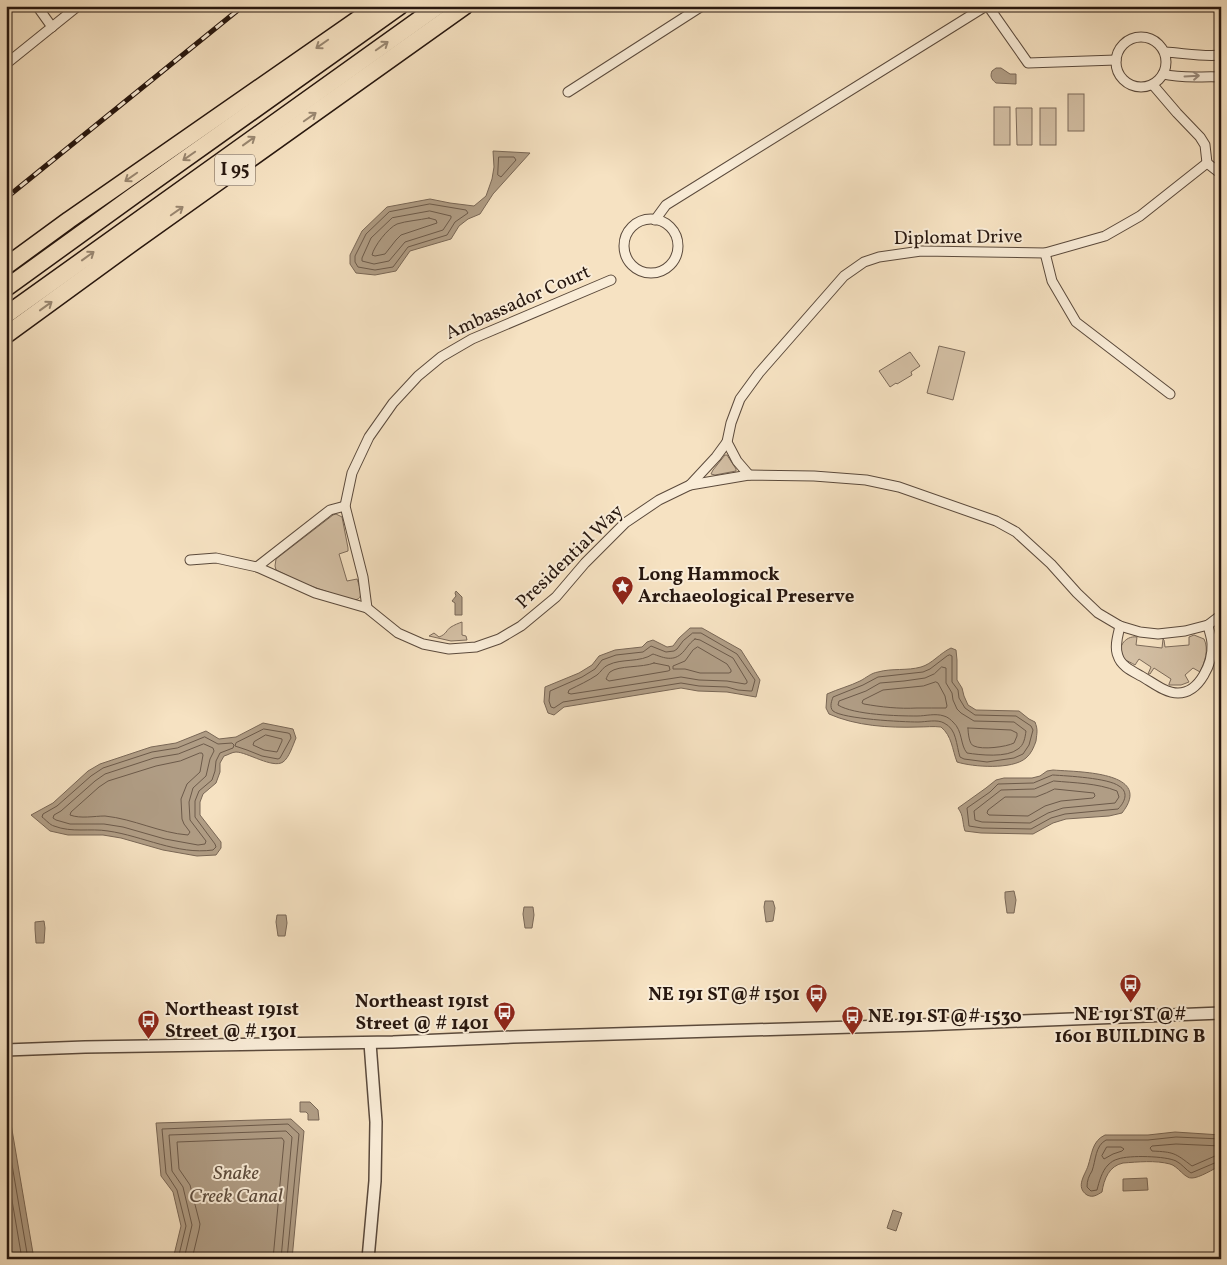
<svg xmlns="http://www.w3.org/2000/svg" width="1227" height="1265" font-family="Vollkorn,serif">
	<style>
		.green { fill: #d3bfa4; stroke: #7d6b5a }
		.water { fill: #b09d85; stroke: #796756 }
		.lines { fill: none; stroke-linecap: round; stroke-linejoin: round }
		.shore { stroke: #6c5a4a; stroke-width: 1 }
		.minor-casing { stroke: #5b4a3c; stroke-width: 11 }
		.tertiary-casing { stroke: #5b4a3c; stroke-width: 14 }
		.motorway-casing { stroke: #27170f; stroke-width: 19 }
		.minor { stroke: #f9ecd7; stroke-width: 9 }
		.tertiary { stroke: #f9ecd7; stroke-width: 11 }
		.motorway { stroke: #f6e2c2; stroke-width: 16 }
		.rail-casing { stroke: #27170f; stroke-width: 5 }
		.rail { stroke: #f9ecd7; stroke-width: 3; stroke-dasharray: 9; stroke-linecap: butt }
		.oneway { stroke: #998771 }
		.oneway2 { stroke: #9a8c7d }
		.labels { text-anchor: middle; dominant-baseline: central; stroke-width: 4; stroke-linejoin: round; paint-order: stroke }
		.shield { fill: #f9ecd7; stroke: #66574b; stroke-width: 1 }
		.shield-label { font-size: 18px; font-weight: bold; fill: #27170f }
		.street-label { font-size: 19px; fill: #27170f; stroke: #f9ecd7 }
		.poi-label { font-size: 19px; font-weight: bold; fill: #27170f; stroke: #f9ecd7; text-anchor: start }
		.water-label { font-size: 20px; font-style: italic; fill: #5e4d3e; stroke: #f9ecd7 }
	</style>
	<rect width="100%" height="100%" fill="#f6e2c2"/>
	<filter id="stains"><feTurbulence type="fractalNoise" baseFrequency=".004" numOctaves="4"/><feColorMatrix values="0 0 0 0 .2 0 0 0 0 .09 0 0 0 0 .02 0 0 0 .5 -.17"/></filter>
	<radialGradient id="worn" r=".72"><stop offset=".6" stop-color="#630" stop-opacity="0"/><stop offset="1" stop-color="#630" stop-opacity=".3"/></radialGradient>
	<g class="green">
		<rect x="1068" y="94" width="16" height="37"/>
		<rect x="994" y="107" width="16" height="38"/>
		<path d="M1016,108H1032V145H1017Z"/>
		<rect x="1040" y="108" width="16" height="37"/>
		<path d="M939,346L965,352L953,400L927,393Z"/>
		<path d="M910,352L920,366L911,372L912,375L897,384L896,383L890,387L879,371Z"/>
		<path d="M725,455H727L736,469V471L715,475L711,474L713,470Z"/>
		<path d="M336,514L342,517L348,548V551L339,554L347,581L357,579C360,588 366,601 351,600L305,584L276,570L275,566L276,559L333,515Z"/>
		<path d="M462,622V635L466,636L467,640L451,641L429,636L434,633L439,637C447,634 446,630 451,627C454,625 459,623 462,622Z"/>
		<path d="M1194,635L1204,639C1209,649 1205,662 1200,672L1193,668L1185,675L1189,682L1181,685H1169V684L1171,679L1154,668L1150,674H1148L1151,667L1139,659L1135,665C1132,663 1127,661 1124,659C1115,649 1125,635 1137,637L1136,645L1162,648L1163,639L1164,640L1165,647L1189,645V637Z"/>
	</g>
	<g class="water">
		<path d="M996,68H1001L1010,74H1016V84L996,83C991,79 990,76 992,71Z"/>
		<path d="M493,151L530,153L493,194L480,214L468,219L459,226L451,239L410,251L396,271L375,275L356,273L350,264V255L362,231L387,207L430,199L450,203L474,206L486,196L492,179L494,167Z"/>
		<path d="M456,591L462,597V615H455V603L452,601L456,596L455,593Z"/>
		<path d="M690,628H702L741,650L760,680L756,697L727,692L698,691L681,688L564,707L554,715L548,713L544,702L545,687L579,673L592,665L599,656L615,650L642,647L647,642L653,640L667,647L673,646L679,638Z"/>
		<path d="M951,648L956,650L957,660V680L962,688L964,696L968,705L976,710L1019,711L1029,719L1035,722C1038,730 1037,732 1036,741C1034,747 1031,754 1026,758C1012,770 973,767 957,762C952,749 952,736 941,727C933,726 926,727 918,727C889,728 856,726 829,714L826,708L827,694C838,689 850,686 860,681C866,678 871,673 878,672C892,668 907,671 921,667C932,664 940,653 951,648Z"/>
		<path d="M263,723L293,729L296,738C293,745 289,758 283,762C273,769 247,752 236,752C232,752 228,755 224,756L220,763V772L216,783L203,794L200,802V815L221,842V848L216,855L197,856L163,850L121,838L103,835H68L50,831L31,815L53,803L88,771L100,764L151,747L176,743L206,731L219,739L236,737Z"/>
		<path d="M1053,770C1077,772 1155,771 1122,813L1109,816L1066,819L1053,823L1033,834L981,833L965,831C962,822 964,816 958,808L986,788L996,780L1004,778H1032L1040,776L1047,771Z"/>
		<path d="M1014,891L1016,900L1014,913H1007L1005,898V892Z"/>
		<path d="M765,901H773L775,908L773,921L766,922L764,907Z"/>
		<path d="M524,907H533L534,915L532,928H525L523,914Z"/>
		<path d="M277,915H286L287,923L285,936H278L276,922Z"/>
		<path d="M44,921L45,928L44,943H36L35,929V922Z"/>
		<path d="M300,1102H310L318,1110L319,1120H308V1114L306,1112H300Z"/>
		<path d="M291,1119L304,1131L292,1259H173L181,1226L173,1192L161,1176L156,1123Z"/>
		<path d="M6,1124H11L34,1259H6Z"/>
		<path d="M1175,1132L1221,1135V1165C1214,1169 1199,1178 1192,1178C1185,1179 1178,1166 1170,1164C1155,1160 1138,1162 1123,1163C1109,1166 1104,1179 1102,1192C1097,1195 1093,1198 1087,1195C1075,1187 1085,1175 1088,1166C1092,1154 1092,1141 1105,1135H1148Z"/>
		<path d="M1147,1178L1148,1190L1123,1191V1179Z"/>
		<path d="M893,1210L902,1213L896,1231L887,1228Z"/>
	</g>
	<g class="lines">
		<g class="shore">
			<path d="M499,157H514L516,160L501,177L498,175Z"/>
			<path d="M430,204L466,210L468,213L455,222L447,235L408,247L393,267L375,270L358,267L355,262V256L366,234L389,212Z"/>
			<path d="M430,211L451,216V218L443,230L405,242L389,261L374,264L362,261V258L371,238L392,218Z"/>
			<path d="M429,218L436,220L437,223L401,235L396,240L385,254L375,256L372,255C374,246 388,228 397,224C406,221 420,220 429,218Z"/>
			<path d="M693,633H701L737,654L755,680L752,691H750L738,690L727,687L699,686L681,683L563,702L554,708L551,707L549,701L550,691L582,677L595,669L602,660L616,655L643,652L651,646L666,652L674,651L677,649L683,641Z"/>
			<path d="M695,639L700,640L733,658L747,681V683L745,684L727,681L699,680L681,677L571,694L568,693L569,690C579,685 588,681 597,675C601,672 603,667 608,665C622,658 640,663 653,654C662,657 672,662 681,654C686,650 688,644 695,639Z"/>
			<path d="M698,647L727,664L731,670V672L729,673H700L685,669H673V666L685,661L693,650Z"/>
			<path d="M950,655L952,656V682L958,690L959,698L965,708L975,715L1016,716L1031,726L1033,730L1029,745L1023,754L1014,758L987,762L964,759L960,757C956,745 957,729 944,723C937,719 926,722 918,722C903,722 843,719 833,711C829,707 832,700 833,697L863,685L878,677L923,672L930,669L947,656Z"/>
			<path d="M654,663L669,666L670,670L668,671L609,681L606,679C607,677 608,674 610,672C619,665 642,668 654,663Z"/>
			<path d="M942,667L946,668V683L952,693L953,700L957,709L961,713L974,721L1014,722L1026,731C1025,738 1024,745 1018,749C1007,758 980,755 967,753C960,745 963,731 953,722C951,720 948,717 944,716C935,713 926,716 917,716C898,716 854,715 838,705L839,701L866,691L880,683L904,681L925,678L934,674Z"/>
			<path d="M936,682L938,683L945,696L947,706L946,708C936,708 927,708 917,708C899,709 881,707 864,704L862,703L863,700L883,690L923,686Z"/>
			<path d="M968,728L1011,730L1017,733V736L1014,743C1006,747 982,750 974,746C969,745 968,732 968,728Z"/>
			<path d="M264,729L288,733L290,734L291,738L280,758L278,759L262,756L247,750L235,746L236,743Z"/>
			<path d="M266,735L282,739V741L277,752L264,750L253,745L254,742Z"/>
			<path d="M205,737L218,744L232,743L234,745L233,748L220,753L216,761L215,771L212,780L199,791L195,801V817L215,844L216,847L213,850C177,855 143,836 108,831C90,828 72,833 54,826C50,825 46,820 42,817L43,814L57,806L91,776L103,768L152,752L177,748Z"/>
			<path d="M204,744L213,748L214,751L210,759L206,776L193,788L189,802L190,820L206,841L205,844L198,845L165,839L123,827L104,824H70L56,820L53,818L54,815L61,811L95,781L105,774L154,758L178,754Z"/>
			<path d="M200,753H202L203,755L200,772L187,784L181,799L182,819L184,824L190,832L188,835C160,833 134,819 105,816C94,816 81,819 70,815L71,812L99,787L108,781L156,766L180,761Z"/>
			<path d="M1053,775C1068,776 1108,778 1119,786C1129,792 1125,802 1118,809L1065,814L1051,818L1031,829L982,828L969,826L967,808L990,792L998,784L1033,783Z"/>
			<path d="M1054,781C1075,783 1097,783 1117,791L1119,797L1115,803L1063,808L1048,813L1030,823L982,822L975,820L974,811L1001,790L1034,789Z"/>
			<path d="M1055,789L1094,793L1095,796L1093,798L1061,801L1045,806L1028,816L989,815L987,813L988,810L1005,797H1036L1046,793Z"/>
			<path d="M6,1129L28,1259"/>
			<path d="M1221,1139L1176,1137L1148,1140H1106C1095,1146 1096,1160 1092,1171C1089,1176 1087,1180 1087,1187L1091,1191L1097,1190C1099,1182 1102,1171 1108,1165C1111,1162 1114,1160 1118,1159C1129,1155 1166,1156 1176,1161C1182,1164 1186,1170 1191,1173L1217,1162L1221,1161"/>
			<path d="M1221,1146L1176,1144L1152,1146L1150,1148L1152,1151C1174,1152 1175,1153 1192,1166L1215,1156L1221,1155"/>
			<path d="M1107,1147H1121L1124,1149L1122,1151L1113,1154L1104,1159L1102,1156Z"/>
			<path d="M6,1165L22,1259"/>
			<path d="M178,1259L186,1226L177,1190L166,1173L162,1129L288,1124L299,1134L287,1259"/>
			<path d="M184,1259L192,1225L183,1187L172,1171L169,1135L286,1131L292,1137L281,1259"/>
			<path d="M192,1259L199,1230L200,1224L190,1185L179,1169L177,1142L282,1138L284,1141L273,1259"/>
		</g>
		<defs>
			<g id="minor">
				<path d="M37,6L52,27"/>
				<path d="M988,6L1028,63L1116,60"/>
				<circle cx="1141" cy="62" r="25"/>
				<path d="M1165,52C1183,53 1203,57 1221,55"/>
				<path d="M6,64L78,6"/>
				<path d="M1163,74C1182,79 1202,76 1221,77"/>
				<path d="M1153,85L1177,113L1200,137L1205,145L1207,163"/>
				<path d="M568,92L702,6"/>
				<path d="M1207,163L1221,174"/>
				<circle cx="651" cy="246" r="27"/>
				<path d="M655,220L666,205L986,6"/>
				<path d="M1045,253L1052,281L1076,322L1170,394"/>
				<path d="M749,475L737,461L727,442L731,423L740,399L759,373L844,276L864,262L879,257L921,251L1045,253L1105,236L1140,216L1207,163"/>
				<path d="M690,485L749,475L814,476L866,480L899,487L996,521L1016,532L1051,564L1077,593L1098,613L1120,626L1140,632L1158,634L1185,631L1208,625L1221,615"/>
				<path d="M190,560L216,558L257,567L315,593L367,608L398,633L423,644L449,649L476,647L499,639L521,626L556,597L585,563L625,523L659,500L690,485L716,457L727,442"/>
				<path d="M257,567L330,510L345,506"/>
				<path d="M367,608L363,577L345,506L352,473L369,437L393,403L418,376L441,357L472,339L611,280"/>
				<path d="M1120,626C1118,635 1114,647 1118,656C1121,666 1132,671 1141,676C1152,682 1165,693 1178,693C1200,693 1213,662 1212,644C1212,638 1209,631 1208,625"/>
			</g>
			<g id="tertiary">
				<path d="M6,1050L85,1047L393,1042L513,1037L920,1025L1221,1013"/>
				<path d="M368,1259L375,1181L376,1122L370,1043"/>
			</g>
			<g id="motorway">
				<path d="M6,266L69,220L377,6"/>
				<path d="M6,288L136,194L400,6"/>
				<path d="M6,315L438,6"/>
				<path d="M6,335L135,241L465,6"/>
			</g>
		</defs>
		<use href="#minor" class="minor-casing"/>
		<use href="#tertiary" class="tertiary-casing"/>
		<use href="#motorway" class="motorway-casing"/>
		<use href="#minor" class="minor"/>
		<use href="#tertiary" class="tertiary"/>
		<use href="#motorway" class="motorway"/>
		<defs>
			<path id="rail" d="M6,198L243,6"/>
		</defs>
		<use href="#rail" class="rail-casing"/>
		<use href="#rail" class="rail"/>
	</g>
	<defs><path id="oneway-shaft" d="M-6 0H5M1.5-3L5.5 0L1.5 3" fill="none" stroke-width="1.6" stroke-linecap="round" stroke-linejoin="round" transform="scale(1.25)"/></defs>
	<g class="oneway">
		<use href="#oneway-shaft" transform="translate(322 44) rotate(145)"/>
		<use href="#oneway-shaft" transform="translate(382 46) rotate(-35)"/>
		<use href="#oneway-shaft" transform="translate(310 117) rotate(-35)"/>
		<use href="#oneway-shaft" transform="translate(249 141) rotate(-36)"/>
		<use href="#oneway-shaft" transform="translate(189 156) rotate(145)"/>
		<use href="#oneway-shaft" transform="translate(131 177) rotate(145)"/>
		<use href="#oneway-shaft" transform="translate(177 211) rotate(-35)"/>
		<use href="#oneway-shaft" transform="translate(88 256) rotate(-36)"/>
		<use href="#oneway-shaft" transform="translate(46 306) rotate(-36)"/>
	</g>
	<use class="oneway2" href="#oneway-shaft" transform="translate(1192 76) rotate(-3)"/>
	<defs>
		<symbol id="sight-pin" viewBox="-11 -11 22 30"><path d="M0 17L-7.5 6A9.5 9.5 0 1 1 7.5 6Z" fill="#8f2418" stroke="#f9ecd7"/><path d="M0-6L1.8-2.2L6-1.7L2.9 1.2L3.7 5.4L0 3.3L-3.7 5.4L-2.9 1.2L-6-1.7L-1.8-2.2Z" fill="#fff"/></symbol>
		<symbol id="bus-pin" viewBox="-11 -11 22 30"><path d="M0 17L-7.5 6A9.5 9.5 0 1 1 7.5 6Z" fill="#8f2418" stroke="#f9ecd7"/><path d="M-5-6H5V4H4V6H2V4H-2V6H-4V4H-5ZM-3.5-4V0h7V-4ZM-3.5 1.2v1.5H-2V1.2ZM2 1.2v1.5H3.5V1.2Z" fill="#fff"/></symbol>
	</defs>
	<g fill-rule="evenodd">
		<use href="#sight-pin" x="610" y="574" width="25" height="34"/>
		<use href="#bus-pin" x="1118" y="972" width="25" height="34"/>
		<use href="#bus-pin" x="804" y="982" width="25" height="34"/>
		<use href="#bus-pin" x="492" y="1000" width="25" height="34"/>
		<use href="#bus-pin" x="840" y="1004" width="25" height="34"/>
		<use href="#bus-pin" x="136" y="1008" width="25" height="34"/>
	</g>
	<g class="labels">
		<rect class="shield" x="215" y="154.5" width="40" height="31" rx="4"/>
		<g class="shield-label">
			<text x="235" y="170">I 95</text>
		</g>
		<g class="street-label">
			<text transform="translate(958 238) rotate(-1)">Diplomat Drive</text>
			<text transform="translate(518 303) rotate(-24)">Ambassador Court</text>
			<text transform="translate(570 557) rotate(-44)">Presidential Way</text>
		</g>
		<g class="poi-label">
			<text x="638" y="575">Long Hammock<tspan x="638" dy="22">Archaeological Preserve</tspan></text>
			<text x="800" y="995" text-anchor="end">NE 191 ST@# 1501</text>
			<text x="489" y="1002" text-anchor="end">Northeast 191st<tspan x="489" dy="22">Street @ # 1401</tspan></text>
			<text x="165" y="1010">Northeast 191st<tspan x="165" dy="22">Street @ # 1301</tspan></text>
			<text x="1130" y="1015" text-anchor="middle">NE 191 ST@#<tspan x="1130" dy="22">1601 BUILDING B</tspan></text>
			<text x="868" y="1017">NE 191 ST@# 1530</text>
		</g>
		<g class="water-label">
			<text x="236" y="1174">Snake<tspan x="236" dy="23">Creek Canal</tspan></text>
		</g>
	</g>
	<rect width="1227" height="1265" fill="none" stroke="#f6e2c2" stroke-width="25"/>
	<rect x="8" y="8" width="1212" height="1250" fill="none" stroke="#27170f" stroke-width="2.5"/>
	<rect x="12" y="12" width="1202" height="1240" fill="none" stroke="#27170f"/>
	<rect width="100%" height="100%" filter="url(#stains)"/>
	<rect width="100%" height="100%" fill="url(#worn)"/>
</svg>
